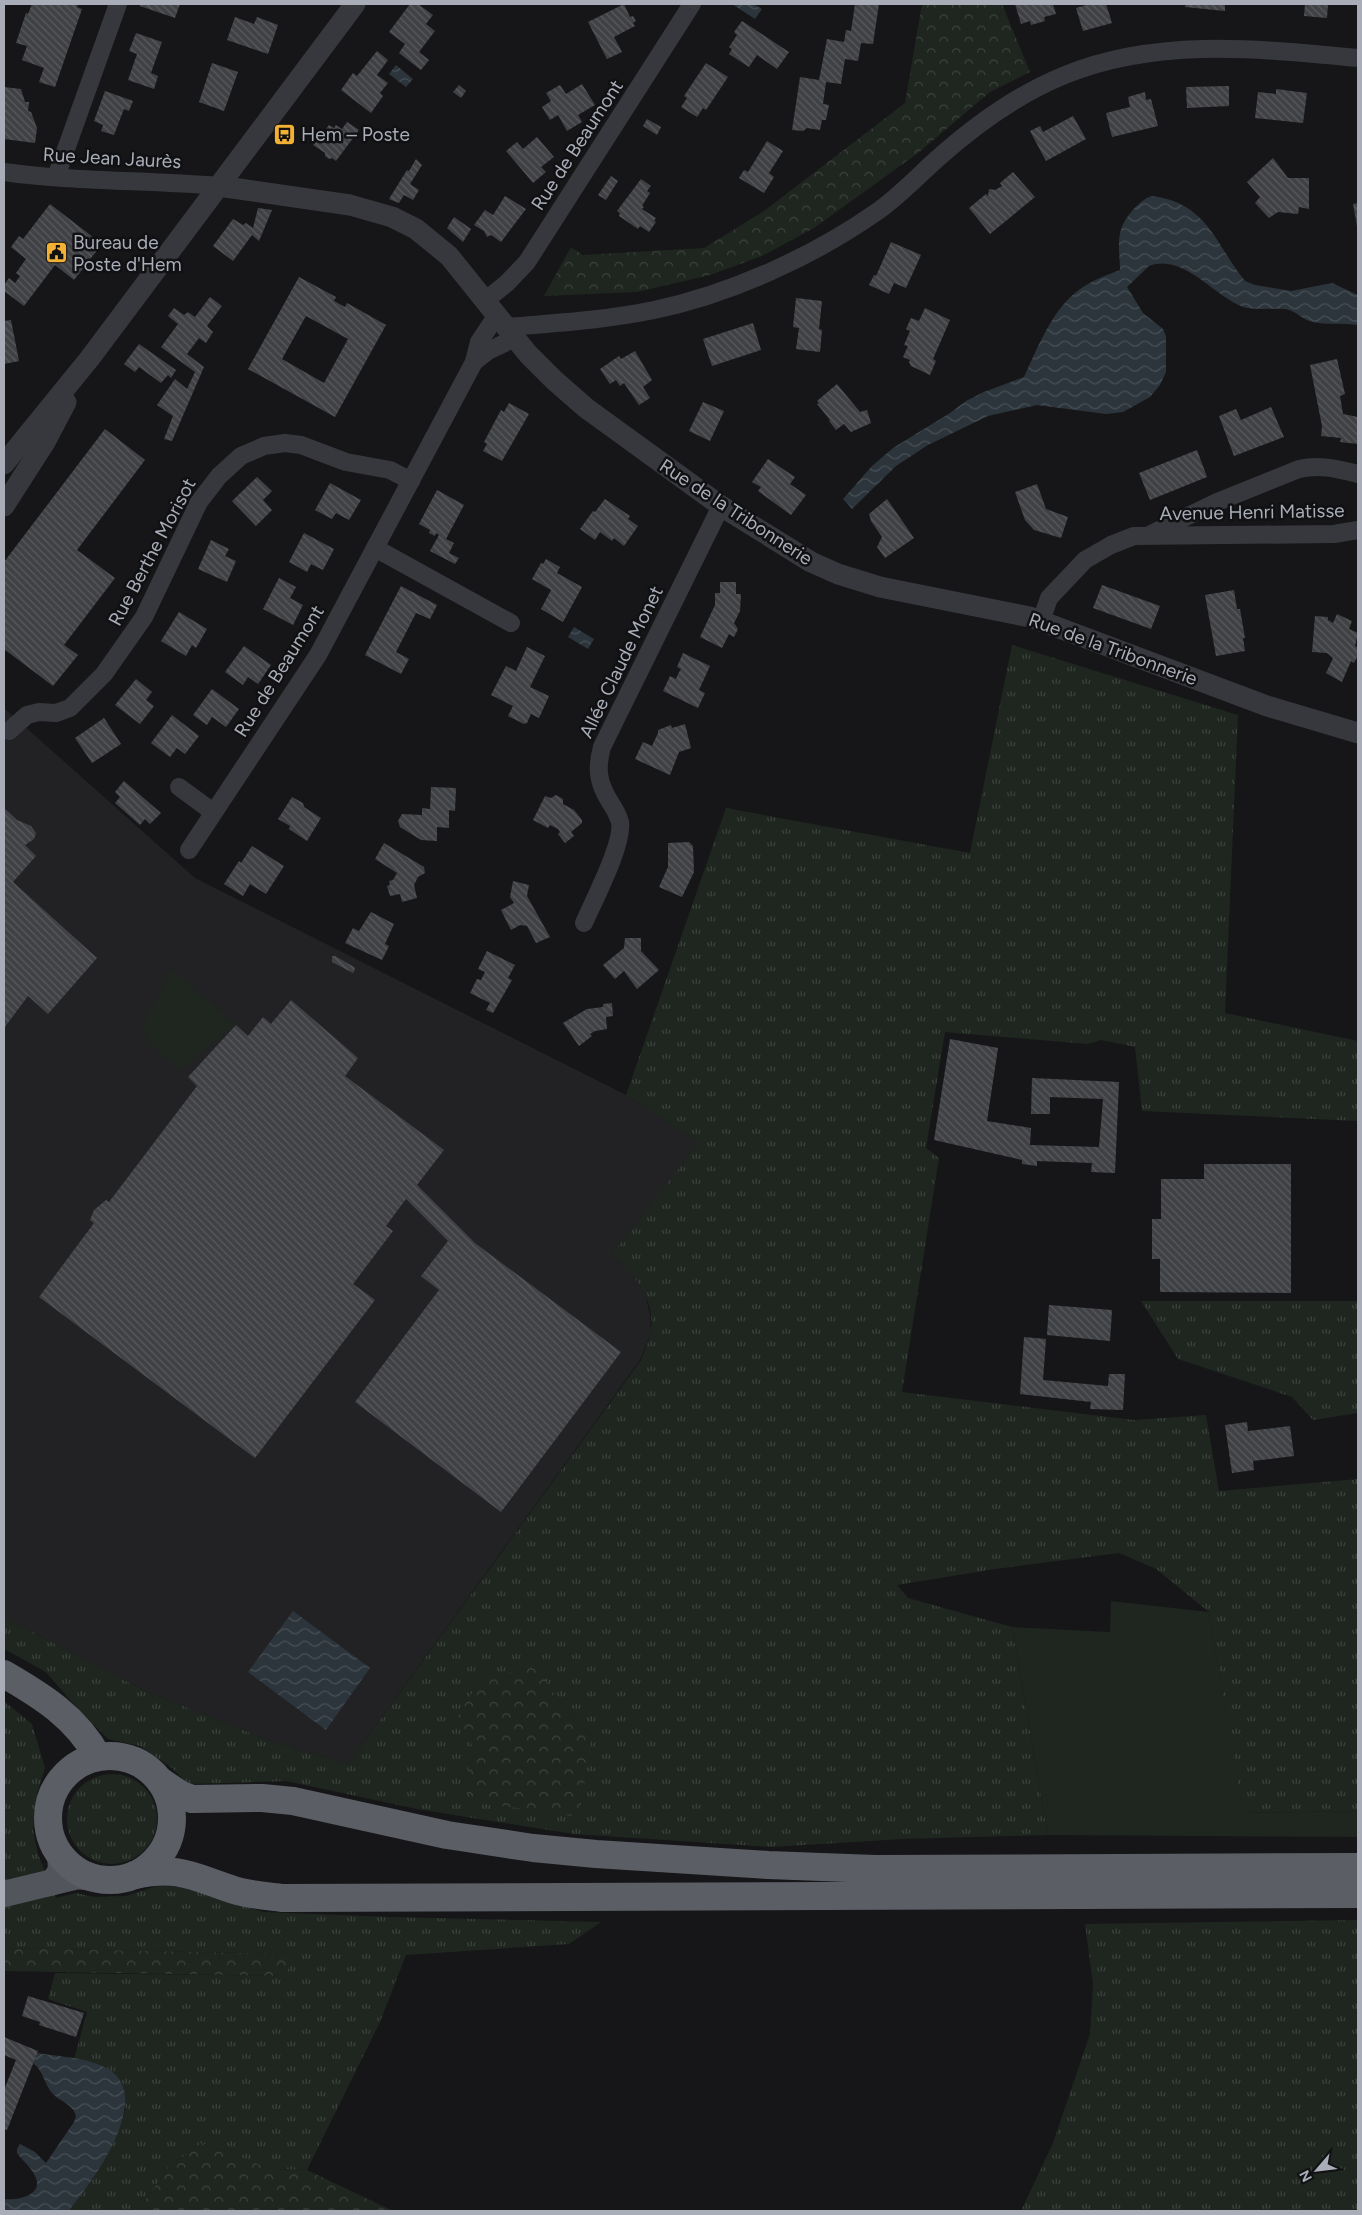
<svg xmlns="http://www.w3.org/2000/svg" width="1362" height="2215" font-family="Figtree,sans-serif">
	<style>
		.built { fill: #222225 }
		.grass { fill: url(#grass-tufts); fill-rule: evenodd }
		.forest { fill: url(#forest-crowns) }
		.garden { fill: #1e261f }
		.water { fill: url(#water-waves) }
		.building { fill: url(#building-back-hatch); fill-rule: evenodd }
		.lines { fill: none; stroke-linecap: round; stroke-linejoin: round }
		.minor { stroke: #37383d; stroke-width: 18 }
		.tertiary { stroke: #37383d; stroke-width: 21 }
		.primary { stroke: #53555c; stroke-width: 26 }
		.trunk { stroke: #5b5e65; stroke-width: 28 }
		.labels { text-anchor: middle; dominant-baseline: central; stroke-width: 5; stroke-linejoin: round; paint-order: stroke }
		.poi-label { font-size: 19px; fill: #a8adb8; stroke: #111113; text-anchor: start }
		.street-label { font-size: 19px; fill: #a8adb8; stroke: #111113 }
	</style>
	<defs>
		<pattern id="grass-tufts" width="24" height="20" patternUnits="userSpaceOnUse" patternTransform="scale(1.25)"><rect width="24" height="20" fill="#1e261f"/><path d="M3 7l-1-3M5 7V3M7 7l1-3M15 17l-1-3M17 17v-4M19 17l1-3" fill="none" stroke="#3c433d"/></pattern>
		<pattern id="forest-crowns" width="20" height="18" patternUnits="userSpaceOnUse" patternTransform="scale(1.25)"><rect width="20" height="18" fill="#1e261f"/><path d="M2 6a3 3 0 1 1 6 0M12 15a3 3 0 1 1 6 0" fill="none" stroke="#3c433d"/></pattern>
		<pattern id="water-waves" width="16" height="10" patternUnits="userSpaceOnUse" patternTransform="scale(1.25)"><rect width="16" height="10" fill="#2c353c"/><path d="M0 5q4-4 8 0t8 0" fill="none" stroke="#485056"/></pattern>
		<pattern id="building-back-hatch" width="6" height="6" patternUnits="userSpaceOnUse" patternTransform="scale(1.25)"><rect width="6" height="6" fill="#404145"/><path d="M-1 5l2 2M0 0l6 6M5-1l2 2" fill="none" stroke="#595a5e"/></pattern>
	</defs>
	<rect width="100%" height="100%" fill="#161618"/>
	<path class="built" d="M4,708L195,878L626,1095L700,1143L612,1254L629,1270L645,1293L650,1315L651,1333L640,1360L348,1764L265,1739L141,1689L4,1617Z"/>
	<g class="grass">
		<path d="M1012,645L1238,715L1225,1013L1358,1041V1121L1142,1111L1135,1047L1101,1040L1088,1044L945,1032L926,1148L939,1158L902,1392L1134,1420L1206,1415L1219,1491L1358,1479V1811L1242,1813L1209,1612L1156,1569L1119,1553L995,1569L897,1585L908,1598L1012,1627L1048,1835L903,1839L771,1847L573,1834L417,1809L286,1781L188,1784L172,1768L140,1746L108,1739L77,1708L46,1672L4,1649V1617L141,1689L265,1739L348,1764L641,1360C644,1352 648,1343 650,1335C658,1302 634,1274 612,1254L699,1143L626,1095L726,808L970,853ZM536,1666L565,1711L592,1736L461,1783L476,1754Z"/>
		<path d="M1141,1301H1358V1413L1313,1420L1292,1397L1178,1359Z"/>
		<path d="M4,1701L32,1724L45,1768L37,1794L33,1830L38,1854L56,1898L76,1893L95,1897L126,1896L166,1883L188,1886L263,1912L390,1917L601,1922L569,1944L406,1955L380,2022L307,2170L271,2169L202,2143L169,2167L137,2211H69C93,2180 116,2146 126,2108L93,2062L74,2059L87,2012L48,1999L55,1973L285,1976L294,1954L4,1948Z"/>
		<circle cx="112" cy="1819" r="45"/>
		<path d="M1358,1920V2211H1021L1053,2143L1090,2034L1093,1984L1085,1924Z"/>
	</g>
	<g class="forest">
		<path d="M922,4H1002L1030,72L990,92L918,153L814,228L762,256L710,275L637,292L544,296L571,247L583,255L704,248L764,211L905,103Z"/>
		<path d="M536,1665L565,1711L592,1736L579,1817L474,1802L461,1783L476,1754L458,1716L479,1681Z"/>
		<path d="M4,1948L295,1954L285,1976L4,1971Z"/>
		<path d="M202,2143L271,2169L307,2170L393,2211H137L169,2167Z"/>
	</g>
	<g class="garden">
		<path d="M171,968L236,1025L180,1070L150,1045L143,1029L146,1017L163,987Z"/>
		<path d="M1111,1601L1209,1612L1243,1813L1358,1811V1837L1048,1835L1012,1627L1110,1632Z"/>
	</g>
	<g class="water">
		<path d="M732,4H753L762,9L755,19Z"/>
		<path d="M396,65L413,79L406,87L389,74Z"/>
		<path d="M1152,196C1208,203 1215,244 1245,281L1255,285L1291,291L1332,283L1358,295V325C1343,323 1328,325 1313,322C1303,320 1298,313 1289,310C1280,307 1256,311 1243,307C1213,296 1184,253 1149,266L1127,287L1143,313L1163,329L1166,336V372L1160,385L1150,397L1123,412L1106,414L1037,405L988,416L928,445L896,466L852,509L843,499L872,466L893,448L950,413L966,401L984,392L1024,377C1040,343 1054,303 1088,284C1098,278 1110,274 1120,270C1120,258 1117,241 1121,230C1124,218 1140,199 1152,196Z"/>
		<path d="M574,627L594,639L588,649L568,637Z"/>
		<path d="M293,1611L370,1668L326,1730L248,1672Z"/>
		<path d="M37,2053C60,2057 88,2057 108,2069C156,2098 91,2183 69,2211H4V2199C17,2201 45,2195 35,2176C31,2167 23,2161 17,2153V2149L20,2144L35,2152L46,2163L74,2122L76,2116C73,2104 61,2102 53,2094C44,2085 44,2071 33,2063Z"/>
	</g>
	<g class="building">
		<path d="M32,4H78L77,7L82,9L55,87L39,82L44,68L22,60L27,46L16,43L26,13L28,14Z"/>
		<path d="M140,4H180L175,18L140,6Z"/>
		<path d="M410,4H418L433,15L426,24L435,31L419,52L429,60L421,70L399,53L405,44L389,32Z"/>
		<path d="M624,4L630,17L633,16L636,21L633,23L635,26L614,37L622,52L607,59L588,22Z"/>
		<path d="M855,4H879L873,44L861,43L858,61L845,59L841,84L826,82L823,104L829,105L826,120H822L820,130L807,128L803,131L792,130L800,77L819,80L827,39L844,42L846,30L851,31Z"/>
		<path d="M1015,4H1053L1056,14L1044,17L1045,21L1031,25L1030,21L1021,24Z"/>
		<path d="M1090,4H1106L1112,23L1083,31L1076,8Z"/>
		<path d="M1186,4H1225V11L1185,7Z"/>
		<path d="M1305,4H1328L1327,18L1304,16Z"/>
		<path d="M235,17L254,24L257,17L278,25L268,54L227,40Z"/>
		<path d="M742,21L789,52L777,69L757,55L749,67L729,54L732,49L729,47L737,35L734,32Z"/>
		<path d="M136,33L162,42L151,73L158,76L154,89L128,80L137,54L129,51Z"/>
		<path d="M377,51L388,60L377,75L388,83L380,93L383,96L371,113L341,90L353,73L357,76Z"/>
		<path d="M212,63L238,72L224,111L199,102Z"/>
		<path d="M706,63L728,77L706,110L703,108L697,117L681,107L687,98L684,96Z"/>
		<path d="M582,84L595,105L578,115L582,122L567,131L558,115L550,120L542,107L551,101L546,93L560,85L566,94Z"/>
		<path d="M459,85L466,91L461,98L453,92Z"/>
		<path d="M1229,86V106L1187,108L1186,87Z"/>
		<path d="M4,87L21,89L25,102H29L28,111L31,112L37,128L35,143L4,139Z"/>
		<path d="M1276,89L1307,93L1303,123L1255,118L1258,92L1276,94Z"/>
		<path d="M105,91L133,101L129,111L124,109L114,135L101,131L103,125L94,121Z"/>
		<path d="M1145,92L1146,100L1151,99L1158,126L1112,137L1106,113L1130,107L1128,97Z"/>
		<path d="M1073,116L1086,139L1046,161L1030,131L1040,126L1043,132Z"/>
		<path d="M647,119L661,127L657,135L643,126Z"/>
		<path d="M347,122L359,130L336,161L332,158L329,159L325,156V153L313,145L316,142L314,139L317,135H321L329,125L334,128L336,125L342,129Z"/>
		<path d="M537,137L554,157L541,167L546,172L533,183L506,151L517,142L523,149Z"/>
		<path d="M767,141L783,151L769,173L774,177L764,193L739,178L744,170L748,172Z"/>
		<path d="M1273,158L1288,178H1309V209L1299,207L1298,214L1278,212L1269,218L1255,203L1260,197L1247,182Z"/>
		<path d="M416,159L422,165L410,184L419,190L413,200L404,195L399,203L389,199L407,170L409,171Z"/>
		<path d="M1013,172L1035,197L990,234L969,208L986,194L988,196L989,189L995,190L1002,186L1000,183Z"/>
		<path d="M611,176L618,181L606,200L598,195Z"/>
		<path d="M641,179L651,186L647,191L650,193L642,206L644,207L642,209L656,218L654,221L656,222L649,232L640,226L638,229L619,216L620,213L617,211Z"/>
		<path d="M505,196L526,209L501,242L491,235L487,237L484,231L474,225L485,210L493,215Z"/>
		<path d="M1358,203V225L1357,226L1353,204Z"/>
		<path d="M50,204L102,244L74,280L55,265L24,306L4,291V285L9,278L15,283L20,276L16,273L26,259L11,247L19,236L23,239Z"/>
		<path d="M258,208L272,210L259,241L252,235L233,261L213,246L233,219L243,225L246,223L253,228Z"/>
		<path d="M454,217L471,229L463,242L447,228Z"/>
		<path d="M891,242L921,255L906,288L894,283L889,294L869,285L874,275L876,276Z"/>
		<path d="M299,277L336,297L334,301L345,307L347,303L386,325L335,417L248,369ZM306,316L348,339L324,383L282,359Z"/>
		<path d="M210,297L222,306L207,326L213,332L206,343L199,338L187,354L204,367L172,441L164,439L173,416L157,405L175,379L187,389L195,372L161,347L178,324L168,316L174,308L184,315L188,312L195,317Z"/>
		<path d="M796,298L822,301L819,329L822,330L820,352L796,349L799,328L793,327Z"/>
		<path d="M925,308L950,320L933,359L936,361L930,375L911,366L909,362L910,360L903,357L908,346L904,345L910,331L906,329L911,318L919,321Z"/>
		<path d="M11,320L19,361L4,364V321Z"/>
		<path d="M753,323L761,350L712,366L703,339Z"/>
		<path d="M139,344L176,370L171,378L168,375L161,383L139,367L135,372L124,364Z"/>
		<path d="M635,351L652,380L643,387L650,398L639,405L624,383L620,386L616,380L610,384L600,369L619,356L621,359Z"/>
		<path d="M1337,359L1345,394L1340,396L1343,414L1358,417V444L1340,442L1341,438L1321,436L1322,426L1310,365Z"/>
		<path d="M837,384L860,412L867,410L871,423L851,432L844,424L836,430L829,421L830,420L817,404L819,403L817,401Z"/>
		<path d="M703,402L724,411L710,441L689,431Z"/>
		<path d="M509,403L529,414L502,461L483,451L487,444L484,442L501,410L504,412Z"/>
		<path d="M1271,407L1284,437L1234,456L1219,416L1236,409L1241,420Z"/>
		<path d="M105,429L145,460L77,550L115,578L64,645L78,655L53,686L4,649V562Z"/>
		<path d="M1197,450L1207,477L1150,500L1139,473Z"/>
		<path d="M768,459L795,477L790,484L806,495L791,515L758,491L761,487L752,482Z"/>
		<path d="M257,477L272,491L263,500L272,510L256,526L232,501Z"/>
		<path d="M330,483L361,500L349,520L336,513L332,519L315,510Z"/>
		<path d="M1037,484L1046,509L1068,517L1061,538L1034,530L1025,520L1015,492Z"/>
		<path d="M437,490L464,505L446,539L454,543L449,553L459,558L455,564L430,551L439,535L436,533L435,536L429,533L430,530L419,524Z"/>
		<path d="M605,499L630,516L628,519L638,526L624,546L614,538L612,541L600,532L595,540L580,529L593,511L595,512Z"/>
		<path d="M887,499L914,538L885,558L877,547L882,537L871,521L869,514Z"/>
		<path d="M304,533L334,549L323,570L311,564L307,572L289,562Z"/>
		<path d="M211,540L229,549L225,556L236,561L227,582L198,569Z"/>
		<path d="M546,559L560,567L557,573L582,587L563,622L541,609L551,590L532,579L541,563L543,564Z"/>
		<path d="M279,578L296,587L290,598L303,605L293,625L263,609Z"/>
		<path d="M720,582H736V594H741L740,611L734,623L738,629L734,637L729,634L722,648L700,637L715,605V593H720Z"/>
		<path d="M1102,585L1160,606L1151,629L1093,608Z"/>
		<path d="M401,586L437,605L430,619L416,613L396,652L409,659L401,674L365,655Z"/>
		<path d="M1234,590L1237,609H1240L1245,638H1243L1245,651L1216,656L1205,595Z"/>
		<path d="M179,612L207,629L196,648L192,645L186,656L161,641Z"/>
		<path d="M1337,614L1352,621L1349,629L1358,633L1355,646L1358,648V655L1354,663L1351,661L1342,682L1326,673L1333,658L1327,653L1312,652L1315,616L1328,617V620L1333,623Z"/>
		<path d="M244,646L271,665L258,684L248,677L243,685L225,672Z"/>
		<path d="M527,647L545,656L530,687L549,696L539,718L531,714L527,723L524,724L508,716L513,706L491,695L506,666L516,671Z"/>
		<path d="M683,653L710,666L699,690L705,693L698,708L663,691L670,676L676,679L678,674L681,669L677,667Z"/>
		<path d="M136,679L152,692L146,700L154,706L140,724L115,705Z"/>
		<path d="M212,689L239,709L226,727L212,717L207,725L193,715Z"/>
		<path d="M172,715L199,736L185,754L177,748L170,757L151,743Z"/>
		<path d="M104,718L121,744L92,763L75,738Z"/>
		<path d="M685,724L691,748L679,752L670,775L635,759L643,742L652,746L658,733V730L671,725L672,728Z"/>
		<path d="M124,781L161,813L150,824L145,819L140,825L115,803L120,797L115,792Z"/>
		<path d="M431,787L456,788L455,811L449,810V828L437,827V841L421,840L400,827L398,821L402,814L422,815V808L430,809Z"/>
		<path d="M556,795L563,799V804L574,810L582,820V823L571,832L574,836L565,843L558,834L560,832L558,829L550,825L548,828L533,820L545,796L551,798Z"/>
		<path d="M292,797L303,803L304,807L321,818L307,841L289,829L290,826L278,819Z"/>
		<path d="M4,808L17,820L31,826L36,833L34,839L25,845L36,856L13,882L97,958L48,1014L28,996L4,1028Z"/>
		<path d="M689,842L693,846L694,872L682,897L659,887L668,867V843Z"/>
		<path d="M384,843L424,867L425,873L418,877L414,885L417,898L402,902L400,894L390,896L387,886L390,885L389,881L393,880L397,873L375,859Z"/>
		<path d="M252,846L284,866L266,894L250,884L243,896L224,884L239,861L241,863Z"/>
		<path d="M513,881L529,885L527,896L550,937L536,943L527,926L520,925L511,930L501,910L514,903L510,897Z"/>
		<path d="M371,912L394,924L385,944L389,946L382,960L345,943L353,928L359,931Z"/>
		<path d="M625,938H641V951L659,970L637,989L624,971L615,979L603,965L624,948Z"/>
		<path d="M487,951L515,965L508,978L512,980L493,1013L486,1010L490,1003L470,993L477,979L481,980L485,972L478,969Z"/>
		<path d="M332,956H335L354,967L355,969L353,973L332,962Z"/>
		<path d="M291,1000L358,1058L345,1076L444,1150L417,1185L475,1243L621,1352L501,1512L355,1402L439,1290L421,1276L448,1241L406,1199L386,1226L393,1231L353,1284L375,1300L255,1458L39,1297L94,1223L90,1220L94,1210L106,1200L109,1202L197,1086L188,1077L236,1025L248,1036L263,1017L271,1024Z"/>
		<path d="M612,1003L613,1016L606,1017L607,1029L595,1031L590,1034L592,1036L579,1046L563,1023L587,1009L603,1007V1004Z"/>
		<path d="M950,1039L998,1048L987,1121L1031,1128L1030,1145L1099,1147L1103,1099L1050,1097V1114H1031L1032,1078L1119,1082L1115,1173L1091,1172L1092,1163L1037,1161V1166L1022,1164V1160L934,1140Z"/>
		<path d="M1204,1164H1291V1293L1160,1292V1259H1152V1219H1161V1179H1204Z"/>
		<path d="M1049,1305L1112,1310L1110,1341L1047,1335Z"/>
		<path d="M1024,1337L1046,1339L1043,1380L1108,1386L1109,1374H1125L1123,1410L1090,1409L1091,1402L1020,1394Z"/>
		<path d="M1247,1422L1248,1431L1290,1426L1294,1456L1253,1461L1254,1470L1232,1473L1225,1425Z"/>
		<path d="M28,1996L84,2013L76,2037L39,2025L40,2022L22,2016Z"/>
		<path d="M4,2037L38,2051L7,2130L4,2129V2090L16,2060L4,2055Z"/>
	</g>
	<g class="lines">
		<g class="minor">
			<path d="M4,172C74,182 147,180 218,186"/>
			<path d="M56,177L118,4"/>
			<path d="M486,300L507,283L527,262L692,4"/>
			<path d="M507,327C556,323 606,320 654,310C731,294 814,256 878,211C899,196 917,177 937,159C974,126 1018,94 1065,75C1158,37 1261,49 1358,58"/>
			<path d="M474,362L479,342L497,315"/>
			<path d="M1151,534L1217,502L1299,469C1320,464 1338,469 1358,474"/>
			<path d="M375,548L511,623"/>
			<path d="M1041,621L1049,598L1085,560L1111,545L1134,536L1334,534L1358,530"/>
			<path d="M9,731L27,715L39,712L56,713L70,708L104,674L144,617L199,502L219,476L241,456L264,446L285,443L301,445L346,462L390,470L411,481"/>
			<path d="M179,787L213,812"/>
			<path d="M189,850L318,655L474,362L488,351L515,338"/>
			<path d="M584,923C593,902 624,843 620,822C618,815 614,808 610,802C598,783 596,769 602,747L721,506"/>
		</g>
		<g class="tertiary">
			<path d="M218,186L350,205L392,217L416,229L449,256L528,354L554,380L586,408L721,506L811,562L838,574L880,587L1030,617L1267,706L1358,733"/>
			<path d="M4,464L90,358L355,4"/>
			<path d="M4,506L45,442L66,402"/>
		</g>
		<g class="primary">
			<path d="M55,1880L61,1870L60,1855"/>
			<path d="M4,1894L78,1876L93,1878"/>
		</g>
		<g class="trunk">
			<path d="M4,1674C42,1696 76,1717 98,1757"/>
			<circle cx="110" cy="1818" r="62"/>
			<path d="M160,1781L181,1795L192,1799L262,1798L293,1801L447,1835L533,1848L596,1854L768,1865L875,1869L1358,1867"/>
			<path d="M135,1875C181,1865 195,1878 237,1891C252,1895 268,1896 283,1898L1358,1894"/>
		</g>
	</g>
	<defs>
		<symbol id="bus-square" viewBox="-11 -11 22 22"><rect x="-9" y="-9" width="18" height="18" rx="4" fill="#f2b134" stroke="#111113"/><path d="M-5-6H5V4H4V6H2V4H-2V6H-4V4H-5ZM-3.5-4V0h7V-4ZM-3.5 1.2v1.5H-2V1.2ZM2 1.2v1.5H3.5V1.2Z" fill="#111"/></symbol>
		<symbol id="civic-square" viewBox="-11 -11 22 22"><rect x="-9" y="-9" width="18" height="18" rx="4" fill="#f2b134" stroke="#111113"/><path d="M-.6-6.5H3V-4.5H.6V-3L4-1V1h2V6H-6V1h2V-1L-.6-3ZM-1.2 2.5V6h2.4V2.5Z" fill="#111"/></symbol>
	</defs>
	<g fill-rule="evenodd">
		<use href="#bus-square" x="272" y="122" width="25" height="25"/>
		<use href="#civic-square" x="44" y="240" width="25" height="25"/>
	</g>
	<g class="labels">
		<g class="poi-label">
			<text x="301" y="134">Hem – Poste</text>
			<text x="73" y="242">Bureau de<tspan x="73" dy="22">Poste d'Hem</tspan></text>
		</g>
		<g class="street-label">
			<text transform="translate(577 145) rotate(-57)">Rue de Beaumont</text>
			<text transform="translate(112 158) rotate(3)">Rue Jean Jaurès</text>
			<text transform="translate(736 512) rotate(33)">Rue de la Tribonnerie</text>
			<text transform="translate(1252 512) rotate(-1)">Avenue Henri Matisse</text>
			<text transform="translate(152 552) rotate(-62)">Rue Berthe Morisot</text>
			<text transform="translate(1113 649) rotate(20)">Rue de la Tribonnerie</text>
			<text transform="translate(621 662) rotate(-64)">Allée Claude Monet</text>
			<text transform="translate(279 671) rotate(-58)">Rue de Beaumont</text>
		</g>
	</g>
	<rect width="1362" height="2215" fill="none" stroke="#a8adb8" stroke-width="10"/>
	<g transform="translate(1317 2170) rotate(242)" stroke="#111113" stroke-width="4" paint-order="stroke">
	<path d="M0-4L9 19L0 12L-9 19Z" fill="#a8adb8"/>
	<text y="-8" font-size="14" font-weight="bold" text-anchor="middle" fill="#a8adb8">N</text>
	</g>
</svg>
